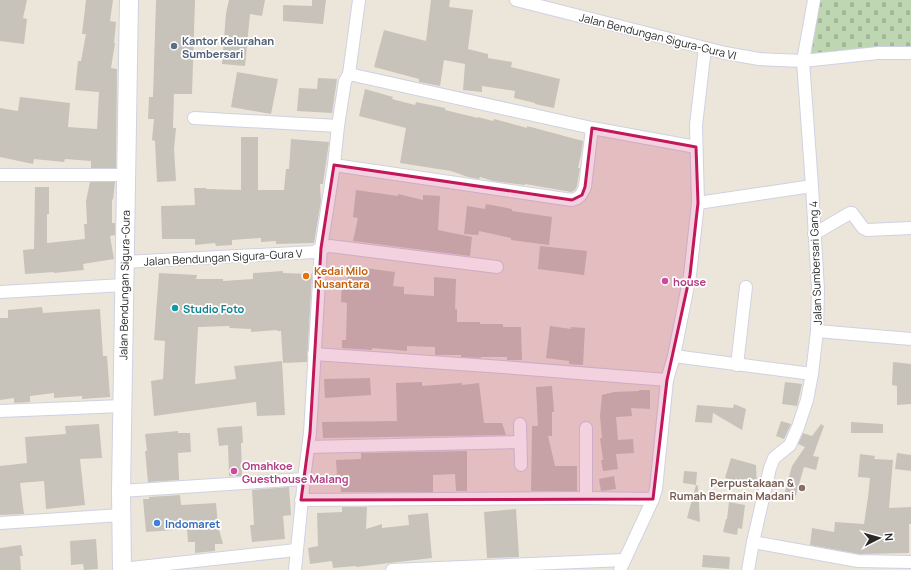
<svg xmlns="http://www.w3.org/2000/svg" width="911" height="570" font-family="Manrope,sans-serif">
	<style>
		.cemetery { fill: url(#cemetery-stones) }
		.building { fill: #c7c3ba }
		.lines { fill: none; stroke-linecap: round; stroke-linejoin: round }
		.street-casing { stroke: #d0d1e2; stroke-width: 14 }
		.secondary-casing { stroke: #d0d1e2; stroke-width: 20 }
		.street { stroke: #fff; stroke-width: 12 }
		.secondary { stroke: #fff; stroke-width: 18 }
		.marked { fill: #c2185b; fill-opacity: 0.2; stroke: #c2185b; stroke-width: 3; stroke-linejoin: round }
		.service-dot { fill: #5c6f8a; stroke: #fff; stroke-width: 1.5 }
		.food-dot { fill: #e8710a; stroke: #fff; stroke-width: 1.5 }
		.hotel-dot { fill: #d1479c; stroke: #fff; stroke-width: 1.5 }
		.culture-dot { fill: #0f9aa8; stroke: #fff; stroke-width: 1.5 }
		.education-dot { fill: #8d6e63; stroke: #fff; stroke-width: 1.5 }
		.shop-dot { fill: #3f7fe0; stroke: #fff; stroke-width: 1.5 }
		.labels { text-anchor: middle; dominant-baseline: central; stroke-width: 3.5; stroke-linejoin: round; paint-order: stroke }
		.street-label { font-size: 11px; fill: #292929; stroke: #fff }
		.service-label { font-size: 11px; font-weight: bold; fill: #4e5e75; stroke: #fff; text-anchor: start }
		.food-label { font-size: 11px; font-weight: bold; fill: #c56008; stroke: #fff; text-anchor: start }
		.hotel-label { font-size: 11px; font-weight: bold; fill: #b23c85; stroke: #fff; text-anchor: start }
		.culture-label { font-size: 11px; font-weight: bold; fill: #0d838f; stroke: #fff; text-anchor: start }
		.education-label { font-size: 11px; font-weight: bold; fill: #785e54; stroke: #fff; text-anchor: end }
		.shop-label { font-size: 11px; font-weight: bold; fill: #366cbe; stroke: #fff; text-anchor: start }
	</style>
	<defs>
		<pattern id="cemetery-stones" width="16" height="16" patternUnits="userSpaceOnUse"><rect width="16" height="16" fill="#bed6b1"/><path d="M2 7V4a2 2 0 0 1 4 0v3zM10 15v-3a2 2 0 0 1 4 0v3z" fill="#a3b898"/></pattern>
	</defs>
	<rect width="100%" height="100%" fill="#ece6da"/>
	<path class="cemetery" d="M818,0H911V49L813,57L809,53Z"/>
	<g class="building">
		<path d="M0,0H27L23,18L27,19L24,44L0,41Z"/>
		<path d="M86,0H113L110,21L116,22L114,43H115L111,68L117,69L116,168H91V161L65,159L64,162L34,159L33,164L0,157V108L18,111L20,97L70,103L68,127L97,129L99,92L75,90L78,61H81L86,34H82Z"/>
		<path d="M156,0H195L192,94H174L173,128H176L174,149L176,181L157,182L155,141L152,140L154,119H148L149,97H153Z"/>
		<path d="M229,0H265L262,16L250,14L245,66L222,64L226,13Z"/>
		<path d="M312,0H326L323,24L283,21V5L312,6Z"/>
		<path d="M431,0H450L449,7L473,10L468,49L488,54V58L512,62L511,67L560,79L554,108L535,104V103L514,98L515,91L482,86V92L463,90L465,64L444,60L440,86L419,82V79L374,67L384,30L426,41Z"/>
		<path d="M237,72L278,79L271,114L231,107Z"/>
		<path d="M318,78L337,79L332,113L297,111L299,88L317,89Z"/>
		<path d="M365,89L393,97L392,99L415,105L416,102L445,108V110L478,118V117L493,121L494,119L527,128V126L583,141L581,155L578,168H580L577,186L575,190L571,192L525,184V185L493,181L480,177L479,179L468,177L451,171L400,163L406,128L359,116Z"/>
		<path d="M241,137H258V190H284L286,169H289L291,139L329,142L323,184H320L321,201L314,243L276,244V241L261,242V238L232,240V245L216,246L215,243L195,245V239H162L161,206L195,205L194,188H206V189L241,190Z"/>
		<path d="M90,182H115L113,200L112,199V223H115V235L110,236L114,259L83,264L84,270L54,273V272L25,274L23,250L34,249L35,187H49V214H47V243L85,239L84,224H87L86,201Z"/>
		<path d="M356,190L398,196V194L423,200V195L440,196L438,230L472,237L470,256L353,241L358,218L353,217Z"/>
		<path d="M486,204L512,209V211L552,217L549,245L511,240V238L479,231L478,235L464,234L467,206L485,209Z"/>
		<path d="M540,246L587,251L584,275L538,269Z"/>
		<path d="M349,266L395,272L393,286L404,287V294L434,296V277L456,279L455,309H457V322H480V324H503V327H521L522,360H507V357H481V358L461,357V355H435V347L407,346V351L372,348V350L342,348V340H346L347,303L341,302L342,282L347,283Z"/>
		<path d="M283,271V273L312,274L307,362L283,363L281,331H277V330L251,332V329L229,328L230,326L198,327L195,384L236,379L234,366L282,361L285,415L257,416L256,402L154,416L151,381L163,379L165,341L154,340L159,273L197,275L196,279H223V281L253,279V273Z"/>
		<path d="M42,307L43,313L100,309L103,356H107L110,397L82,399V396L54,398V393L30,396V402L14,403V398L0,400V318H8V310Z"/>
		<path d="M550,326L571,329V327L585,328L583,365L569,364V361L546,358Z"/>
		<path d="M893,362L911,364V404L897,405V386L892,385Z"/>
		<path d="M370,378L371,395L325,398L324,379Z"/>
		<path d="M422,382V386L462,383V385L479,383L484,423H502L506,435L323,438L322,422L397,421L396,383Z"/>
		<path d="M785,382L802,384L797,406L782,404Z"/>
		<path d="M552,386L554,412H552V436H548L555,466H577V491H531L532,426H538L536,387Z"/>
		<path d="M639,390H650V409L631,408L632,416L616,417L618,440L633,439L634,453L616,454L618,469L603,471L601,460H603L600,438H602L600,416L602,395L614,392L639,391Z"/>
		<path d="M734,404L746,409L742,430L713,413L712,423L695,422L697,405L733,408Z"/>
		<path d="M781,421L791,424L784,439L776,436Z"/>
		<path d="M851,422L883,424V433H851Z"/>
		<path d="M99,424L102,458L80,459L85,505L46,509L44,481L20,483L24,514L0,515V466L27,463L25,437L66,434L65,426Z"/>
		<path d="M821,424L824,426L813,456L819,457L816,470L804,467L795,498L784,495L792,466L805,447L798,444L803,433L812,436Z"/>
		<path d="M242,426L243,443H241L242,476H229L228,445L219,446L217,428Z"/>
		<path d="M178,431V433H190L191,452L178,453L179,480L148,482L145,451H147L145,434Z"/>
		<path d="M467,451V491H456L455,474L433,475V492H341L340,474L337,475L336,460L361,459V453Z"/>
		<path d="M897,453L911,455V471L895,469Z"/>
		<path d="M860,454L875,456L874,459L893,460L889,508L911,507V524H909V553L859,554L810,545L812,528L834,532L835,522L864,524L868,497L870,478L858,477Z"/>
		<path d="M731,458L756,465L757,487L725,478Z"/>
		<path d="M684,471L697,472L696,485L683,483Z"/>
		<path d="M614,476L616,489L601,491L599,479Z"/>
		<path d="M696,485L698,486L700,522L687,518Z"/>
		<path d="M289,487L291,515L283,516L285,539L252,542L250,525H254L252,490Z"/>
		<path d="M180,495L181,505L216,503L218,526L223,544H215V551L195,553V542H188L187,529L146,532L143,499H149V497Z"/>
		<path d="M729,502L745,505L742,529L738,528L737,535L723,532L726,519H727Z"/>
		<path d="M342,507H367L366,529L382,524V528L409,525L408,515L428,513L432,558L356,567V566L333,568L332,561L310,564L308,548L318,546L317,513L342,512Z"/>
		<path d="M516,509L519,557L487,558L484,512Z"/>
		<path d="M96,539L98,569L84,570L83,564L71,565L70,541Z"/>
		<path d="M21,545L23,556H20L21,570H0V548Z"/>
		<path d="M703,555L730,557L729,569L702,567Z"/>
	</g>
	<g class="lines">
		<defs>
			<g id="street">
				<path d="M516,0L725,53L759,59L803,61L878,53H911"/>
				<path d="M349,74L592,128L696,147"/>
				<path d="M194,118L338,126"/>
				<path d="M334,165L572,200C580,198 582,194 585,187L592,128"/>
				<path d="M0,175H126"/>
				<path d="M698,203L812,186"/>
				<path d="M814,234L850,213H852L863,228L867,230L911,228"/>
				<path d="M124,262L314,252L321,248L330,246L497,267"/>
				<path d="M0,292L124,285"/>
				<path d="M817,331L911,339"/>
				<path d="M314,354L503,367L667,380"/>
				<path d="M674,356L812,374"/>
				<path d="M737,365L746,287"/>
				<path d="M0,411L122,406"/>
				<path d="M520,424L521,465"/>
				<path d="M586,428V498"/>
				<path d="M308,447L520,442"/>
				<path d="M121,491L304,479"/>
				<path d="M301,500L586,498L653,499"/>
				<path d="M0,523L121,515"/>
				<path d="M753,542L858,561L911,562"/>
				<path d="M122,569L296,550"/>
				<path d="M295,570L304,479L310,433L321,248L334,165L338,126L345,81L349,74L359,0"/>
				<path d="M392,570L624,560"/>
				<path d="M620,570L653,499L656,489L667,380L674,356L690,275L698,203L696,125L705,48"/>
				<path d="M748,570L753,542L770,468L774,458L790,445L798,427L807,400L812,374L817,331L818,290L812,186L803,61L814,0"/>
			</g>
			<path id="secondary" d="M122,570L121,491L129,0"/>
		</defs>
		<use href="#street" class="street-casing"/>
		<use href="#secondary" class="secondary-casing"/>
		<use href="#street" class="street"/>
		<use href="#secondary" class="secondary"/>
	</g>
	<path class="marked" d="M592,128L696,147L698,203L690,275L667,380L653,499L301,500L310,433L321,248L334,165L572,200L582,195L585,187Z"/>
	<circle class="service-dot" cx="174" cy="46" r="4"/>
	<circle class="food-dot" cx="306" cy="276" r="4"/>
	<g class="hotel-dot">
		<circle cx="665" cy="281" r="4"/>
		<circle cx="234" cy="471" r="4"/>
	</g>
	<circle class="culture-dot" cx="175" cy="308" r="4"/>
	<circle class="education-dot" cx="802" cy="488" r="4"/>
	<circle class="shop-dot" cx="157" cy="523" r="4"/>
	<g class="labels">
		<g class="street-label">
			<text transform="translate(658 36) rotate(14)">Jalan Bendungan Sigura-Gura VI</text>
			<text transform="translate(223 257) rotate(-3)">Jalan Bendungan Sigura-Gura V</text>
			<text transform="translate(815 263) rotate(-92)">Jalan Sumbersari Gang 4</text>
			<text transform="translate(124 285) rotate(-89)">Jalan Bendungan Sigura-Gura</text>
		</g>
		<g class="service-label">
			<text x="182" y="40">Kantor Kelurahan<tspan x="182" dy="13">Sumbersari</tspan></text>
		</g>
		<g class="food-label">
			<text x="314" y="270">Kedai Milo<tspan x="314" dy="13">Nusantara</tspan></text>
		</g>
		<g class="hotel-label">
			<text x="673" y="281">house</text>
			<text x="242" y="465">Omahkoe<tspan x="242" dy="13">Guesthouse Malang</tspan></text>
		</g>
		<g class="culture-label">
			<text x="183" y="308">Studio Foto</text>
		</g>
		<g class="education-label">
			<text x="794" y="482">Perpustakaan &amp;<tspan x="794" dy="13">Rumah Bermain Madani</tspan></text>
		</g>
		<g class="shop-label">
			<text x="165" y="523">Indomaret</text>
		</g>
	</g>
	<g transform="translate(879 538) rotate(84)" stroke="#ffffff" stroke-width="3" paint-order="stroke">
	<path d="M0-3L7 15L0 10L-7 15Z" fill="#292929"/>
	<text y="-6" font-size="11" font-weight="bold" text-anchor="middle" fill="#292929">N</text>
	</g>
</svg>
